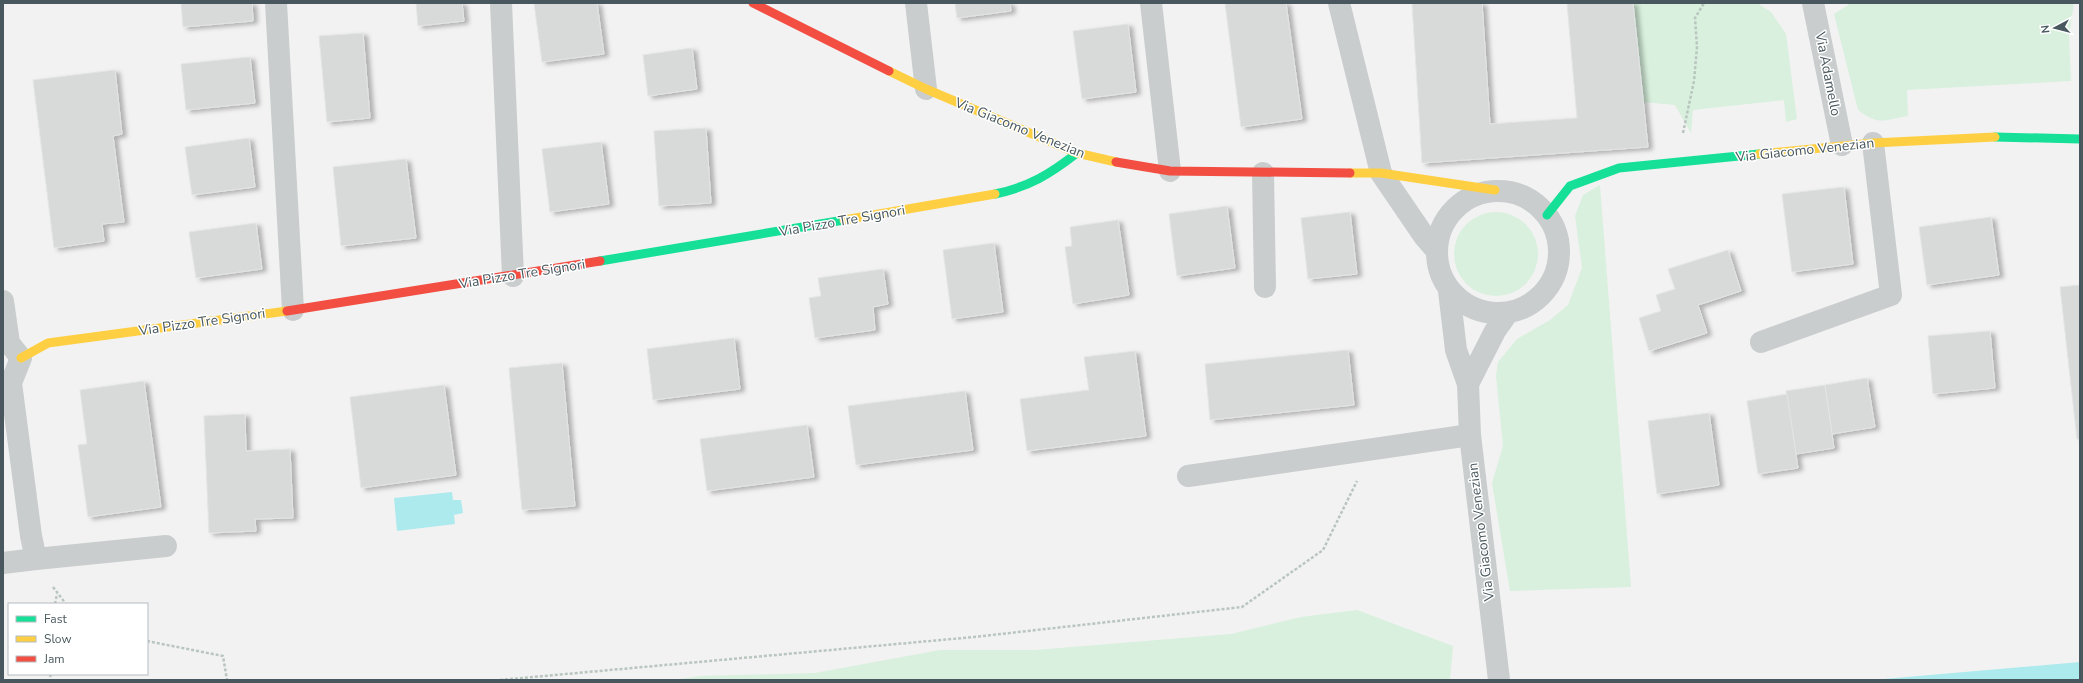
<svg xmlns="http://www.w3.org/2000/svg" width="2083" height="683" font-family="'Nunito Sans',sans-serif">
	<style>
		.green { fill: #d8f0dd }
		.water { fill: #adeaed }
		.building { fill: #d8dada; stroke: #e3e4e5; filter: url(#shadow) }
		.lines { fill: none; stroke-linecap: round; stroke-linejoin: round }
		.path { stroke: #b9c5bf; stroke-width: 2.5; stroke-dasharray: 3 2; stroke-linecap: butt }
		.street { stroke: #c9cdce; stroke-width: 22 }
		.fast { stroke: #16e098; stroke-width: 9 }
		.slow { stroke: #ffcf43; stroke-width: 9 }
		.jam { stroke: #f24e42; stroke-width: 9 }
		.labels { text-anchor: middle; dominant-baseline: central; stroke-width: 3; stroke-linejoin: round; paint-order: stroke }
		.street-label { font-size: 14px; fill: #49585e; stroke: #fff }
	</style>
	<defs>
		<filter id="shadow"><feDropShadow dx="4.5" dy="2.5" stdDeviation="2" flood-color="#0004"/></filter>
	</defs>
	<rect width="100%" height="100%" fill="#f2f2f2"/>
	<g class="green">
		<path d="M1633,3H1757L1771,12L1786,34L1797,119L1786,122L1784,100L1693,110L1691,133L1675,105L1643,102Z"/>
		<path d="M1851,3H2074L2069,35L2071,81L1907,90L1908,116C1884,120 1879,126 1858,110L1834,14Z"/>
		<path d="M1600,185L1631,587L1510,591L1492,483L1503,446L1496,376L1498,362L1517,339L1550,320L1568,305L1582,268L1575,216L1583,195Z"/>
		<circle cx="1496" cy="254" r="42"/>
		<path d="M1357,610L1453,646L1450,680H672L701,676L815,673L940,650H1035L1231,634L1301,617Z"/>
	</g>
	<g class="water">
		<path d="M452,492L453,500H461L463,513L454,515L455,524L397,531L394,498Z"/>
		<path d="M2080,662V680H1872Z"/>
	</g>
	<g class="building">
		<path d="M181,3H252L253,21L183,27Z"/>
		<path d="M416,3H462L464,21L418,26Z"/>
		<path d="M534,3H597L604,54L542,62Z"/>
		<path d="M955,3H1010L1011,11L957,18Z"/>
		<path d="M1225,3H1286L1302,119L1241,127Z"/>
		<path d="M1412,3H1482L1490,124L1577,118L1567,3H1633L1648,147L1422,163Z"/>
		<path d="M1128,24L1136,92L1082,99L1073,31Z"/>
		<path d="M363,33L370,118L327,122L319,36Z"/>
		<path d="M692,48L697,89L648,96L643,55Z"/>
		<path d="M250,57L255,103L186,110L181,64Z"/>
		<path d="M115,70L122,134L113,136L124,222L102,224L104,241L54,248L33,80Z"/>
		<path d="M706,128L711,203L659,206L654,131Z"/>
		<path d="M249,138L255,187L192,195L185,147Z"/>
		<path d="M601,142L609,204L550,212L542,149Z"/>
		<path d="M406,159L416,238L341,246L333,167Z"/>
		<path d="M1844,187L1853,264L1792,272L1782,194Z"/>
		<path d="M1227,206L1235,268L1177,276L1169,214Z"/>
		<path d="M1350,212L1357,274L1308,279L1301,218Z"/>
		<path d="M1991,217L1999,275L1927,285L1919,227Z"/>
		<path d="M1118,220L1129,295L1073,304L1065,247L1072,246L1070,227Z"/>
		<path d="M256,223L262,269L196,278L189,232Z"/>
		<path d="M994,243L1003,312L952,319L943,250Z"/>
		<path d="M1728,250L1741,291L1698,305L1707,333L1649,351L1639,318L1661,311L1656,295L1675,289L1668,269Z"/>
		<path d="M883,269L888,304L873,307L875,330L815,338L809,298L821,296L818,278Z"/>
		<path d="M2080,285V439H2077L2060,287Z"/>
		<path d="M1990,331L1995,388L1933,394L1928,336Z"/>
		<path d="M734,338L740,389L653,400L647,349Z"/>
		<path d="M1348,350L1354,405L1210,420L1205,364Z"/>
		<path d="M1135,351L1146,436L1027,451L1020,399L1089,390L1084,357Z"/>
		<path d="M562,363L575,506L522,510L509,368Z"/>
		<path d="M1867,378L1875,427L1832,434L1825,385Z"/>
		<path d="M144,381L161,507L88,517L78,445L87,444L80,390Z"/>
		<path d="M444,385L456,475L361,488L350,397Z"/>
		<path d="M1825,385L1834,448L1796,454L1786,391Z"/>
		<path d="M965,391L973,450L856,465L848,406Z"/>
		<path d="M1787,394L1798,468L1758,474L1747,401Z"/>
		<path d="M1709,413L1719,485L1657,494L1648,421Z"/>
		<path d="M245,414L246,451L290,449L293,518L255,519L256,531L209,533L204,416Z"/>
		<path d="M807,425L814,477L707,491L700,439Z"/>
	</g>
	<g class="lines">
		<g class="path">
			<path d="M1683,133L1694,81L1697,47L1695,18L1704,3"/>
			<path d="M53,587L66,604"/>
			<path d="M55,604L57,594"/>
			<path d="M147,641L223,656L227,680"/>
			<path d="M50,674L51,680"/>
			<path d="M500,680L974,637L1242,607L1323,550L1357,481"/>
		</g>
		<g class="street">
			<path d="M276,3L293,310"/>
			<path d="M501,3L513,276"/>
			<path d="M916,3L926,89"/>
			<path d="M1151,3L1170,171"/>
			<path d="M1339,3L1381,173L1424,236L1436,250"/>
			<path d="M1813,3L1842,145"/>
			<path d="M1263,173L1265,287"/>
			<circle cx="1498" cy="252" r="61"/>
			<path d="M1449,291L1456,350L1468,384L1470,435L1499,680"/>
			<path d="M3,301L9,343L21,358L11,383L31,536L36,559L166,546"/>
			<path d="M1761,342L1891,295L1873,143"/>
			<path d="M1468,384L1495,331L1507,314"/>
			<path d="M1188,476L1470,435"/>
			<path d="M3,563L36,559"/>
		</g>
		<g class="fast">
			<path d="M1995,137L2080,139"/>
			<path d="M995,194C1029,187 1050,174 1077,153"/>
			<path d="M1547,215L1570,186L1619,168L1759,154"/>
			<path d="M600,261L844,220"/>
		</g>
		<g class="slow">
			<path d="M889,71L926,89L1077,153L1116,162"/>
			<path d="M1759,154L1873,143L1995,137"/>
			<path d="M1350,173H1381L1495,190"/>
			<path d="M844,220L995,194"/>
			<path d="M21,358L48,343L287,311"/>
		</g>
		<g class="jam">
			<path d="M753,3L889,71"/>
			<path d="M1116,162L1170,171L1350,173"/>
			<path d="M287,311L600,261"/>
		</g>
	</g>
	<g class="labels">
		<g class="street-label">
			<text transform="translate(1828 74) rotate(79)">Via Adamello</text>
			<text transform="translate(1020 128) rotate(22)">Via Giacomo Venezian</text>
			<text transform="translate(1805 150) rotate(-6)">Via Giacomo Venezian</text>
			<text transform="translate(842 221) rotate(-10)">Via Pizzo Tre Signori</text>
			<text transform="translate(522 274) rotate(-9)">Via Pizzo Tre Signori</text>
			<text transform="translate(202 322) rotate(-8)">Via Pizzo Tre Signori</text>
			<text transform="translate(1481 532) rotate(-97)">Via Giacomo Venezian</text>
		</g>
	</g>
	<rect width="2083" height="683" fill="none" stroke="#49585e" stroke-width="8"/>
	<rect x="8" y="603" width="140" height="72" fill="#ffffff" stroke="#b6bcbf"/>
	<rect x="16" y="616" width="20" height="6" fill="#16e098" stroke="#b6bcbf"/>
	<text x="44" y="623" font-size="12" fill="#49585e">Fast</text>
	<rect x="16" y="636" width="20" height="6" fill="#ffcf43" stroke="#b6bcbf"/>
	<text x="44" y="643" font-size="12" fill="#49585e">Slow</text>
	<rect x="16" y="656" width="20" height="6" fill="#f24e42" stroke="#b6bcbf"/>
	<text x="44" y="663" font-size="12" fill="#49585e">Jam</text>
	<g transform="translate(2055 28) rotate(263)" stroke="#ffffff" stroke-width="3" paint-order="stroke">
	<path d="M0-3L7 15L0 10L-7 15Z" fill="#49585e"/>
	<text y="-6" font-size="11" font-weight="bold" text-anchor="middle" fill="#49585e">N</text>
	</g>
</svg>
